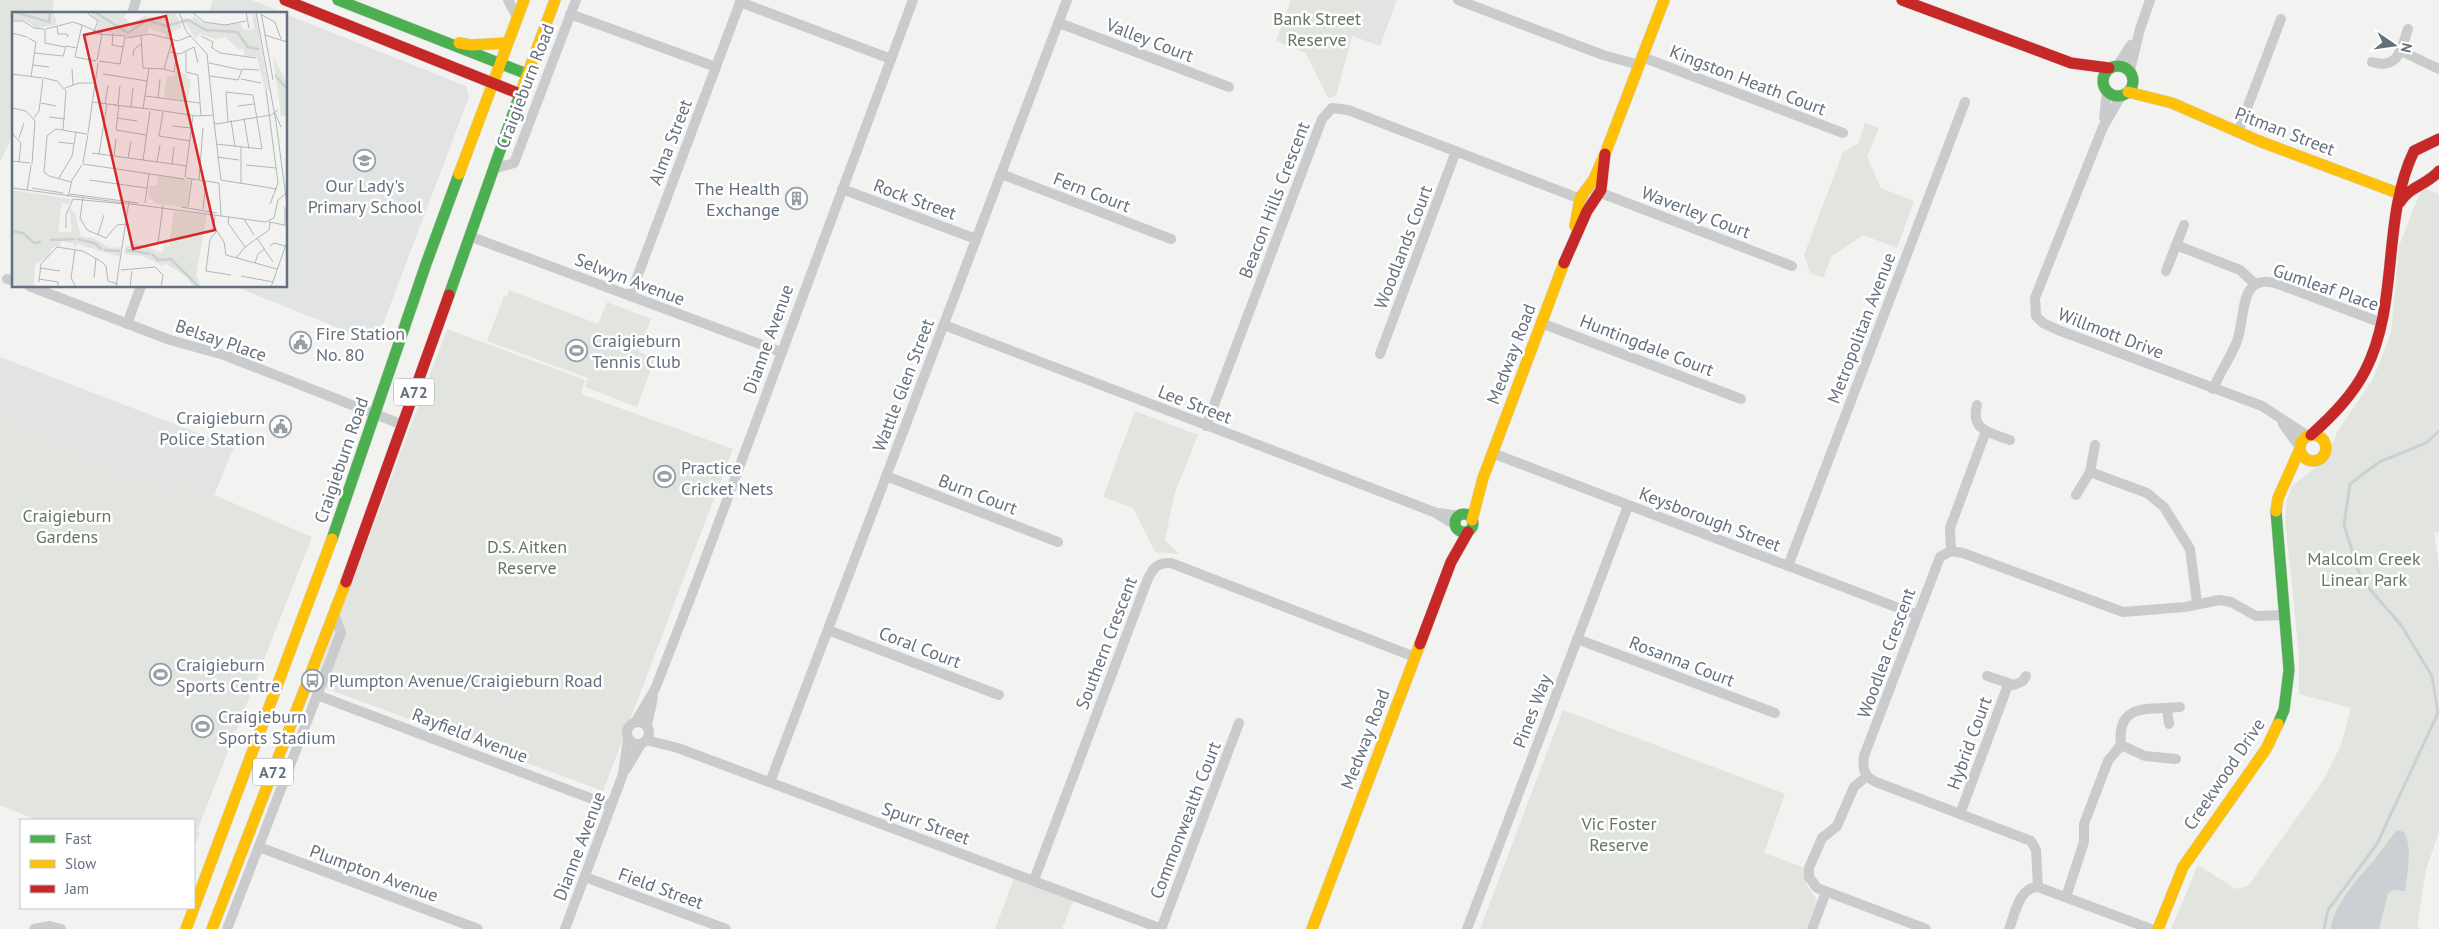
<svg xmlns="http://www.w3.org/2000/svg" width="2439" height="929" font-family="'PT Sans',sans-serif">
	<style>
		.built { fill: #e2e4e3 }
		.green { fill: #e2e5df }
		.water { fill: #cad0d3 }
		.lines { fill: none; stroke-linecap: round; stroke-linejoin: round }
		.stream { stroke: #cad0d3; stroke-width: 3 }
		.fast-casing { stroke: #d0d0d1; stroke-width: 12 }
		.slow-casing { stroke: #d0d0d1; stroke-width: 12 }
		.jam-casing { stroke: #d0d0d1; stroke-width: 12 }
		.street { stroke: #cacbcc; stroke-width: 10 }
		.fast { stroke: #4caf50; stroke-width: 11 }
		.slow { stroke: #ffc107; stroke-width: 11 }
		.jam { stroke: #c62828; stroke-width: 11 }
		.labels { text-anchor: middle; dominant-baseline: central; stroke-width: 5; stroke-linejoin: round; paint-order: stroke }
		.shield { fill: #fff; stroke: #939ba5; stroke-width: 1 }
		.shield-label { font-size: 16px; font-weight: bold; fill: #65707e }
		.park-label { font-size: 18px; fill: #657663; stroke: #fff }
		.street-label { font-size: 18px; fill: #65707e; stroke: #fff }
		.poi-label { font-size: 18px; fill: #65707e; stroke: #fff; text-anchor: start }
		.inset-river { fill: none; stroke: #cad0d3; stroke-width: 2.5 }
		.inset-road { fill: none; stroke: #b2b6bc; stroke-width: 1 }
		.view { fill: #d62828; fill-opacity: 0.15; stroke: #d62828; stroke-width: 2.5 }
		.inset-edge { fill: none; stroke: #65707e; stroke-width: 2.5 }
	</style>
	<rect width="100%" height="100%" fill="#f2f2f1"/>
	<g class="built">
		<path d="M213,0H252L286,14H208Z"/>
		<path d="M1356,0H1397L1380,46L1344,33Z"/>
		<path d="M286,14L466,86L469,97L376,343L234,286H286Z"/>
		<path d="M0,357L234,447L214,495L182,481L176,495L100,466L102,461L47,441L0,419Z"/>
	</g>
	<g class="green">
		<path d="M0,0H54L52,14H14V133L0,162Z"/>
		<path d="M1291,0H1356L1344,32L1352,36L1336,96L1328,98L1306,53L1276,41Z"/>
		<path d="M1865,123L1879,128L1867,157L1881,188L1914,201L1897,248L1863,235L1831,257L1823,278L1810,273L1804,255L1843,152L1858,144Z"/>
		<path d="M2422,187L2439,194V532L2434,533L2439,565V833L2426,869L2417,927L2421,929H2171L2198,865L2236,889L2248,886L2324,779L2341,745L2351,708L2299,694V656L2285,518L2287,500L2291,487L2328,457L2337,432L2373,379L2391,333L2399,246Z"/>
		<path d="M509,290L598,324L607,302L651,319L639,352L655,358L637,407L585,387L588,378L487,341L504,296H507Z"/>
		<path d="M447,329L585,380L581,394L733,449L603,791L314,684Z"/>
		<path d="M1135,411L1198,435L1174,495L1165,540L1179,554L1155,552L1133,508L1103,497Z"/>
		<path d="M0,419L47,441L102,461L101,466L176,495L182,481L312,537L197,831L200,832L194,848V820H37L0,805Z"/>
		<path d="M1563,710L1785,794L1764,853L1805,868L1806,884L1817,900L1806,929H1480Z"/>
		<path d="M1014,878L1073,901L1062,929H995Z"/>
	</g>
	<path class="water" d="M2397,830L2404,832C2413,849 2407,873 2405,891L2393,890L2388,893L2379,929H2330C2337,900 2357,880 2376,858C2383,849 2389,839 2397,830Z"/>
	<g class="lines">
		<path class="stream" d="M2324,929L2328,910L2377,844L2438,713L2432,676L2401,625L2361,579L2344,525L2350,484L2379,462L2426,443L2439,431"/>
		<defs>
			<g id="fast">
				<path d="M338,0L527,74"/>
				<circle cx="2118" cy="81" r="15"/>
				<path d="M449,295L520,94"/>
				<path d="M2276,511L2289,670L2284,710L2278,724"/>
				<circle cx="1464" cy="523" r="9"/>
				<path d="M332,539L426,264L459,174"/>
			</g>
			<g id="slow">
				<path d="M459,43L471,45L507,43"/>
				<path d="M2128,92L2172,103L2259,141L2403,195"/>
				<path d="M520,94L555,0"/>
				<path d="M459,174L524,0"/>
				<path d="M1575,226L1580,198L1594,179L1605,154L1664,0"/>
				<circle cx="2313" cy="448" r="13"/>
				<path d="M2276,511L2278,498L2299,451"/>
				<path d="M1472,520L1483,478L1564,263"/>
				<path d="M186,929L332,539"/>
				<path d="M212,929L346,582"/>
				<path d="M1312,929L1420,644"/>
				<path d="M2158,929L2183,867L2266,749L2278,724"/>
			</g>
			<g id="jam">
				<path d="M285,0L520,94"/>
				<path d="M1902,0L2071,63L2109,68"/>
				<path d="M2400,202C2410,186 2427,185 2439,171"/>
				<path d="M1564,263L1587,211L1601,190L1605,154"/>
				<path d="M2311,435C2332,416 2352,396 2365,371C2400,303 2381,220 2414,151L2439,139"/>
				<path d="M346,582L449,295"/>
				<path d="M1420,644L1451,562L1468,532"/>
			</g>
		</defs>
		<use href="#fast" class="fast-casing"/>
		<use href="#slow" class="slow-casing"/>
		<use href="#jam" class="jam-casing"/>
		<g class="street">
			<path d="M508,0L517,17"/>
			<path d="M1458,0L1603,55L1639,65"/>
			<path d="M740,2L891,59"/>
			<path d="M132,14L136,0"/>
			<path d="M570,14L716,67"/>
			<path d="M1059,23L1229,87"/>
			<path d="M2401,51L2439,69"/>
			<path d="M1642,57L1843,133"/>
			<path d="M2372,62C2399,70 2401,49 2408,29"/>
			<path d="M2118,65L2131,45"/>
			<path d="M2130,70L2140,29L2150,0"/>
			<path d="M2121,96L2103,127L2035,298L2036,316L2043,323L2058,330L2262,406L2308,436"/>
			<path d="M2104,118L2107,92"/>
			<path d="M2238,132L2281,19"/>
			<path d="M493,169L514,163L576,0"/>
			<path d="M1001,174L1171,239"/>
			<path d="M842,189L976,239"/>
			<path d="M1593,190L1792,266"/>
			<path d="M469,236L781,352"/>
			<path d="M2176,245L2240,270L2255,284"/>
			<path d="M2166,271L2184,225"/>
			<path d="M7,279L14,281"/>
			<path d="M29,286L170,340L224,355L403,425"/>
			<path d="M630,296L741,0"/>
			<path d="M1541,323L1741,399"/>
			<path d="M127,324L141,286"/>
			<path d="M944,325L1434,512L1455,525"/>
			<path d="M1380,354L1456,151"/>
			<path d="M2213,389C2220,372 2231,357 2237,341C2246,317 2238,271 2278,284L2382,323"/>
			<path d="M1977,405C1970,431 1991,433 2010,440"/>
			<path d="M2283,424L2299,446"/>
			<path d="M1206,426L1322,119L1332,108L1348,110L1586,201"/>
			<path d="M1492,453L1917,615"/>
			<path d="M2090,472L2147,493L2164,507L2190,549L2197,603"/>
			<path d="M886,476L1058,542"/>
			<path d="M2076,495L2090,472L2095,445"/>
			<path d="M1440,513L1459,516"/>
			<path d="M1951,551L1950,528L1986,431"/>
			<path d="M1788,566L1965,102"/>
			<path d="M828,630L999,695"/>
			<path d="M1577,639L1775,713"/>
			<path d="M1987,676L2014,685L2023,681L2026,676"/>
			<path d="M317,695L611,806"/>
			<path d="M2167,708L2169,724"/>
			<path d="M636,721L655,689L695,586L913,0"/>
			<circle cx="638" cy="733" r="11"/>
			<path d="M647,726L653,697"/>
			<path d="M646,740L678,748L1162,929"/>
			<path d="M2121,745C2116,702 2149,710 2180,707"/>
			<path d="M2121,745L2145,756L2176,759"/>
			<path d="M626,769L641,744"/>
			<path d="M1867,776L1854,787L1837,826L1822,838L1809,868V877L1817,888L1926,929"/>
			<path d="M770,782L1067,0"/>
			<path d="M1960,814L2008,685"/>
			<path d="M259,847L478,929"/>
			<path d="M585,877L726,929"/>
			<path d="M1034,880L1147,581C1152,569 1157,562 1171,563L1415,657"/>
			<path d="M2038,887L2036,850L2031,841L1876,782C1864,776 1862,769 1864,756L1940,557L1951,551L1963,553L2123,612L2185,607L2219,600L2231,602L2256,616L2284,615"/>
			<path d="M2066,897L2084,842V824L2108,761L2121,745"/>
			<path d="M34,929L50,926L61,929"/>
			<path d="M227,929L341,633L334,614"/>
			<path d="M565,929L623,774L628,739"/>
			<path d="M1161,929L1239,723"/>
			<path d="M1467,929L1628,506"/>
			<path d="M1812,929L1826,892"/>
			<path d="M2009,929C2015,914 2019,887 2038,887L2151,929"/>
		</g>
		<use href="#fast" class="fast"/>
		<use href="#slow" class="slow"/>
		<use href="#jam" class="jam"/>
	</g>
	<defs>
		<symbol id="school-ring" viewBox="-11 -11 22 22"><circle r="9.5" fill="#fff" stroke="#969ea6" stroke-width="1.5"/><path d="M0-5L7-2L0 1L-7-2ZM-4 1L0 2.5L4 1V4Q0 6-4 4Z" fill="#969ea6"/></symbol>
		<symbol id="building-ring" viewBox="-11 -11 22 22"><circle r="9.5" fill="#fff" stroke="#969ea6" stroke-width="1.5"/><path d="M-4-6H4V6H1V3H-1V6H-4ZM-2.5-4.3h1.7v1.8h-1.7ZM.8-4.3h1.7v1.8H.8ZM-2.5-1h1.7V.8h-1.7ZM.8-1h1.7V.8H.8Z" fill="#969ea6"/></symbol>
		<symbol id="civic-ring" viewBox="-11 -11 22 22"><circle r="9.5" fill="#fff" stroke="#969ea6" stroke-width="1.5"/><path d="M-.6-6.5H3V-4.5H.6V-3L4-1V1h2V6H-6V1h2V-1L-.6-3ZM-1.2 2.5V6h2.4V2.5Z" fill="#969ea6"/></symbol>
		<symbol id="stadium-ring" viewBox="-11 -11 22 22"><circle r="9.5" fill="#fff" stroke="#969ea6" stroke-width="1.5"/><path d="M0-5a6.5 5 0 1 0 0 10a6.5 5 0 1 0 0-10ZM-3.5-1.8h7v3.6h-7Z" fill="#969ea6"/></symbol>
		<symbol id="bus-ring" viewBox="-11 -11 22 22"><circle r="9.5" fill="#fff" stroke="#969ea6" stroke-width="1.5"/><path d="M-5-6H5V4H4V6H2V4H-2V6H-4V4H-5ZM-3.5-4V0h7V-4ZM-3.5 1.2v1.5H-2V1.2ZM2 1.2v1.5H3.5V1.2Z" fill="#969ea6"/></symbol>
	</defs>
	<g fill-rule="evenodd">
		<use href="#school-ring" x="352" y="148" width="25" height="25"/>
		<use href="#building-ring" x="784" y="186" width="25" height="25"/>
		<use href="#civic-ring" x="288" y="330" width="25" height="25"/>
		<use href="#stadium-ring" x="564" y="338" width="25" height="25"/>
		<use href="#civic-ring" x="268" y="414" width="25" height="25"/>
		<use href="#stadium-ring" x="652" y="464" width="25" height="25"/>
		<use href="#stadium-ring" x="148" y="662" width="25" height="25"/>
		<use href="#bus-ring" x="300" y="668" width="25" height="25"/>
		<use href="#stadium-ring" x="190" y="714" width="25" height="25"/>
	</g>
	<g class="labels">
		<g class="shield">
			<rect x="394" y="378.5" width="40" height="27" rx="4"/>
			<rect x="253" y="758.5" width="40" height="27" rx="4"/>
		</g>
		<g class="shield-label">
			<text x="414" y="392">A72</text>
			<text x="273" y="772">A72</text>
		</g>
		<g class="park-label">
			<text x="1317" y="18">Bank Street<tspan x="1317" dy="21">Reserve</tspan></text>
			<text x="67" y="515">Craigieburn<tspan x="67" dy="21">Gardens</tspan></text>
			<text x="527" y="546">D.S. Aitken<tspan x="527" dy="21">Reserve</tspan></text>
			<text x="2364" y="558">Malcolm Creek<tspan x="2364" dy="21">Linear Park</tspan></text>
			<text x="1619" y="823">Vic Foster<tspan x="1619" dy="21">Reserve</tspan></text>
		</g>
		<g class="street-label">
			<text transform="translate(1150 40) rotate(21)">Valley Court</text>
			<text transform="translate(1748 80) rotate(21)">Kingston Heath Court</text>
			<text transform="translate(525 86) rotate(-69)">Craigieburn Road</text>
			<text transform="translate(2285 131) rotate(21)">Pitman Street</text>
			<text transform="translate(670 142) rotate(-69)">Alma Street</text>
			<text transform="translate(1092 192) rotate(21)">Fern Court</text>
			<text transform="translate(915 199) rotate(20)">Rock Street</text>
			<text transform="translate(1274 200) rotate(-69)">Beacon Hills Crescent</text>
			<text transform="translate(1696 212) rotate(21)">Waverley Court</text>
			<text transform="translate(1403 247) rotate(-69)">Woodlands Court</text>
			<text transform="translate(630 279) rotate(21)">Selwyn Avenue</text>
			<text transform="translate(2326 287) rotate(19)">Gumleaf Place</text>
			<text transform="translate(1861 328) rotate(-69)">Metropolitan Avenue</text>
			<text transform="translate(2111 333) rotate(21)">Willmott Drive</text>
			<text transform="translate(768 339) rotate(-70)">Dianne Avenue</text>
			<text transform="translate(221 340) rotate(19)">Belsay Place</text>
			<text transform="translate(1647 345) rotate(21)">Huntingdale Court</text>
			<text transform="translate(1511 354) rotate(-69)">Medway Road</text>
			<text transform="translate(903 385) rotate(-69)">Wattle Glen Street</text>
			<text transform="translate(1195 404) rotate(21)">Lee Street</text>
			<text transform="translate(341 460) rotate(-71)">Craigieburn Road</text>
			<text transform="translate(978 494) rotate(21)">Burn Court</text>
			<text transform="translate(1710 519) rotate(21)">Keysborough Street</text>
			<text transform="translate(1106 643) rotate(-69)">Southern Crescent</text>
			<text transform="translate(920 647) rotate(21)">Coral Court</text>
			<text transform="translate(1886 653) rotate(-70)">Woodlea Crescent</text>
			<text transform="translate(1682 661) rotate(21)">Rosanna Court</text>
			<text transform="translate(1532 711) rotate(-69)">Pines Way</text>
			<text transform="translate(470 735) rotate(21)">Rayfield Avenue</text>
			<text transform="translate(1365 739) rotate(-69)">Medway Road</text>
			<text transform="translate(1969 743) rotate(-70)">Hybrid Court</text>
			<text transform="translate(2224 774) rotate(-56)">Creekwood Drive</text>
			<text transform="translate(1185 820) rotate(-69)">Commonwealth Court</text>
			<text transform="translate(926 823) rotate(20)">Spurr Street</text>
			<text transform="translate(579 846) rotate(-69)">Dianne Avenue</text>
			<text transform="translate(374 873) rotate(20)">Plumpton Avenue</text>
			<text transform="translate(661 888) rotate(20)">Field Street</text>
		</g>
		<g class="poi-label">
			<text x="365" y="185" text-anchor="middle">Our Lady's<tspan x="365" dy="21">Primary School</tspan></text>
			<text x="780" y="188" text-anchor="end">The Health<tspan x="780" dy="21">Exchange</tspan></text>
			<text x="316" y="333">Fire Station<tspan x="316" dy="21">No. 80</tspan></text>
			<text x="592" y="340">Craigieburn<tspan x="592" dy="21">Tennis Club</tspan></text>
			<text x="265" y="417" text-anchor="end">Craigieburn<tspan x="265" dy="21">Police Station</tspan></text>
			<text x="681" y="467">Practice<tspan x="681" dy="21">Cricket Nets</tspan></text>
			<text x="176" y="664">Craigieburn<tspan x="176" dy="21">Sports Centre</tspan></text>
			<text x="329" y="680">Plumpton Avenue/Craigieburn Road</text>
			<text x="218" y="716">Craigieburn<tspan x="218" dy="21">Sports Stadium</tspan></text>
		</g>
	</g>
	<g transform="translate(12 12)">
		<rect width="275" height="275" fill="#f2f2f1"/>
		<path d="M0,0H42L45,13L24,16L14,9L0,8ZM77,0H115L112,5L119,12L132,4L154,6L155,1H164L170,15L161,19L159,28L153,26L154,22L136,16V21L118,26L84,18L87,10ZM240,0H243L257,78H253L245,45L232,44V38L226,37L213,25L204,27L188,22L184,27L170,6L180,7L182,4L189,10L213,13L228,11L232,18L242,17ZM261,44L275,71V104H269ZM164,59L176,62L175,67H179L176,89L152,85L155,64L161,65ZM146,164L179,168L175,196L141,191L142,188L137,187L136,174L145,173ZM0,178L60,187L56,193L50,190L46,220H60L57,196L63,201L69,224L81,226L98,236L109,235L108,245L65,232L62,237V232L49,229L48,234L39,237L37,244L23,252L22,275H0ZM162,199L195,203L184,264L190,275H181L175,265L153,251L151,254L131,244L112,242L114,234L127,232L151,241L152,233L157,234Z" fill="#e2e5df"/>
		<path class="inset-river" d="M3,0L37,10L38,0M83,0L116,21L135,8L154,14L176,8L194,18L225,20L236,35L247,37M263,63L275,77M0,219L11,221L22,231L29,230M65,227L82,231L90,237M38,228L63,227M92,238L108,239M114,238L139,242M140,242L146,248L159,247L187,275"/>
		<path class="inset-road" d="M74,0L86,9L82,19M167,0L174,19L195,42L202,110M180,0L192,10L213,13L234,9M234,0L237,16M244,0L264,110L275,193M249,0L261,68M250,3L263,10L269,27M0,9H11L22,16L32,17M70,13L63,45L84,49M70,13L91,22M45,14L46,22H55L56,25M33,17V31L53,35M34,17L61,10L70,13M82,19L86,22L113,24M0,21L15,25M101,21L100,33L111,35M253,23L275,30M129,24L131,56L152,57L160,29M189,24L201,30L200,35M16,26L24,30L19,65M114,26L138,22L166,29L178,24M199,35L208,41L244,46M158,40L168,42L182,35L186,51M174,40V60L186,63L189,104M22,41L51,44L54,34L65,36M121,44L122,37L130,32M85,48L90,23M87,49L108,52L113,25M197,51L230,58L226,68L198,64M21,53L37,55M60,57L61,73M152,57L162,60L165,42M230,57L247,58M0,62L31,66M91,62L135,69M32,66L45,69L54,79L51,118M229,67L249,71M53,76L67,71H83M254,78L266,171L258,192M133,84L188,91M146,86L148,67M80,90L104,93M29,91L44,94M93,92L96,73M102,93L137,97M106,93L108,74M107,93L104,118L134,123M226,94L242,92M119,95L121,76M0,96L14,99L23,109L20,152M131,97L137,56M138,97L185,104L202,103M151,100L147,124L178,129M263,101L269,115M37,105L53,107M22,106L27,99L31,67M105,106L125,109M232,106L237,137M219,108L223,135M204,112L202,110L209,168M204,112L259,103L266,98M160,114L180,116M0,121L9,131L7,150M76,121L86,51M7,126L12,111M46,130L62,132M204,132L250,137L241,83L214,80L216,110M229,135V172M80,141L175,154M87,142L95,92M102,144L104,127M205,145L227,148M116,146L119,129M131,148L138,99M0,149L18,151M145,150L148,133M71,151L76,122M71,152L172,167M160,152L162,135M234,153L264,156M173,165L181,104M47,166L60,144L64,120M174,166L207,171L209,204M77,168L135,176M187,168L191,116M209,168L265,177M59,170L37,164L32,160L35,124L44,117L75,122M0,176L254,210L262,206L266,188L273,182M20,176L51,181M15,179L19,153M58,182L126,191M56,185L60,168L70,153M71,186L68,206L75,218L94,226L105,213L115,212M133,191L137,162M169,195L205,201M176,195L180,167M191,197L194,169M203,203L202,214L212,230L214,243L265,257M217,205L216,211L233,235M232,207L242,223M257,210L273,213M273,214V195M54,216V203L61,187L112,192M205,219L198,227L194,259L219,263M86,223L92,203M245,226L261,250M146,231L151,193M258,234L262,231L273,234M63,238L59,266L64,275M224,246L233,235L257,218L258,211M243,251L246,242L252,237M28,256L48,259M109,258L143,255L151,263L149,275M229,264L261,270M82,266L84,246M27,267L46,270V275M27,270L29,252L45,235L71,239L90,250L94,254L96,269L106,272M104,275L117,189M118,275L120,259M259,275L275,230"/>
		<path class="view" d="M154,4L203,218L121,237L72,23Z"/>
		<rect width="275" height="275" class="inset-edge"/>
	</g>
	<rect x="20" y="819" width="175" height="90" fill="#ffffff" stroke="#c1c6cb"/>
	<rect x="30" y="835" width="25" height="8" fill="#4caf50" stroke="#c1c6cb"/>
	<text x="65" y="844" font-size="15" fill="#65707e">Fast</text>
	<rect x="30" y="860" width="25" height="8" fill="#ffc107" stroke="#c1c6cb"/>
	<text x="65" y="869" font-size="15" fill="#65707e">Slow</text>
	<rect x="30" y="885" width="25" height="8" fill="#c62828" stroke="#c1c6cb"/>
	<text x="65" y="894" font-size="15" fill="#65707e">Jam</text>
	<g transform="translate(2394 45) rotate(103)" stroke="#ffffff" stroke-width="4" paint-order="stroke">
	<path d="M0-4L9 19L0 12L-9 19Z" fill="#65707e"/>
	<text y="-8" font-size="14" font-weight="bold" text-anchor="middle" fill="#65707e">N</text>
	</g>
</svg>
